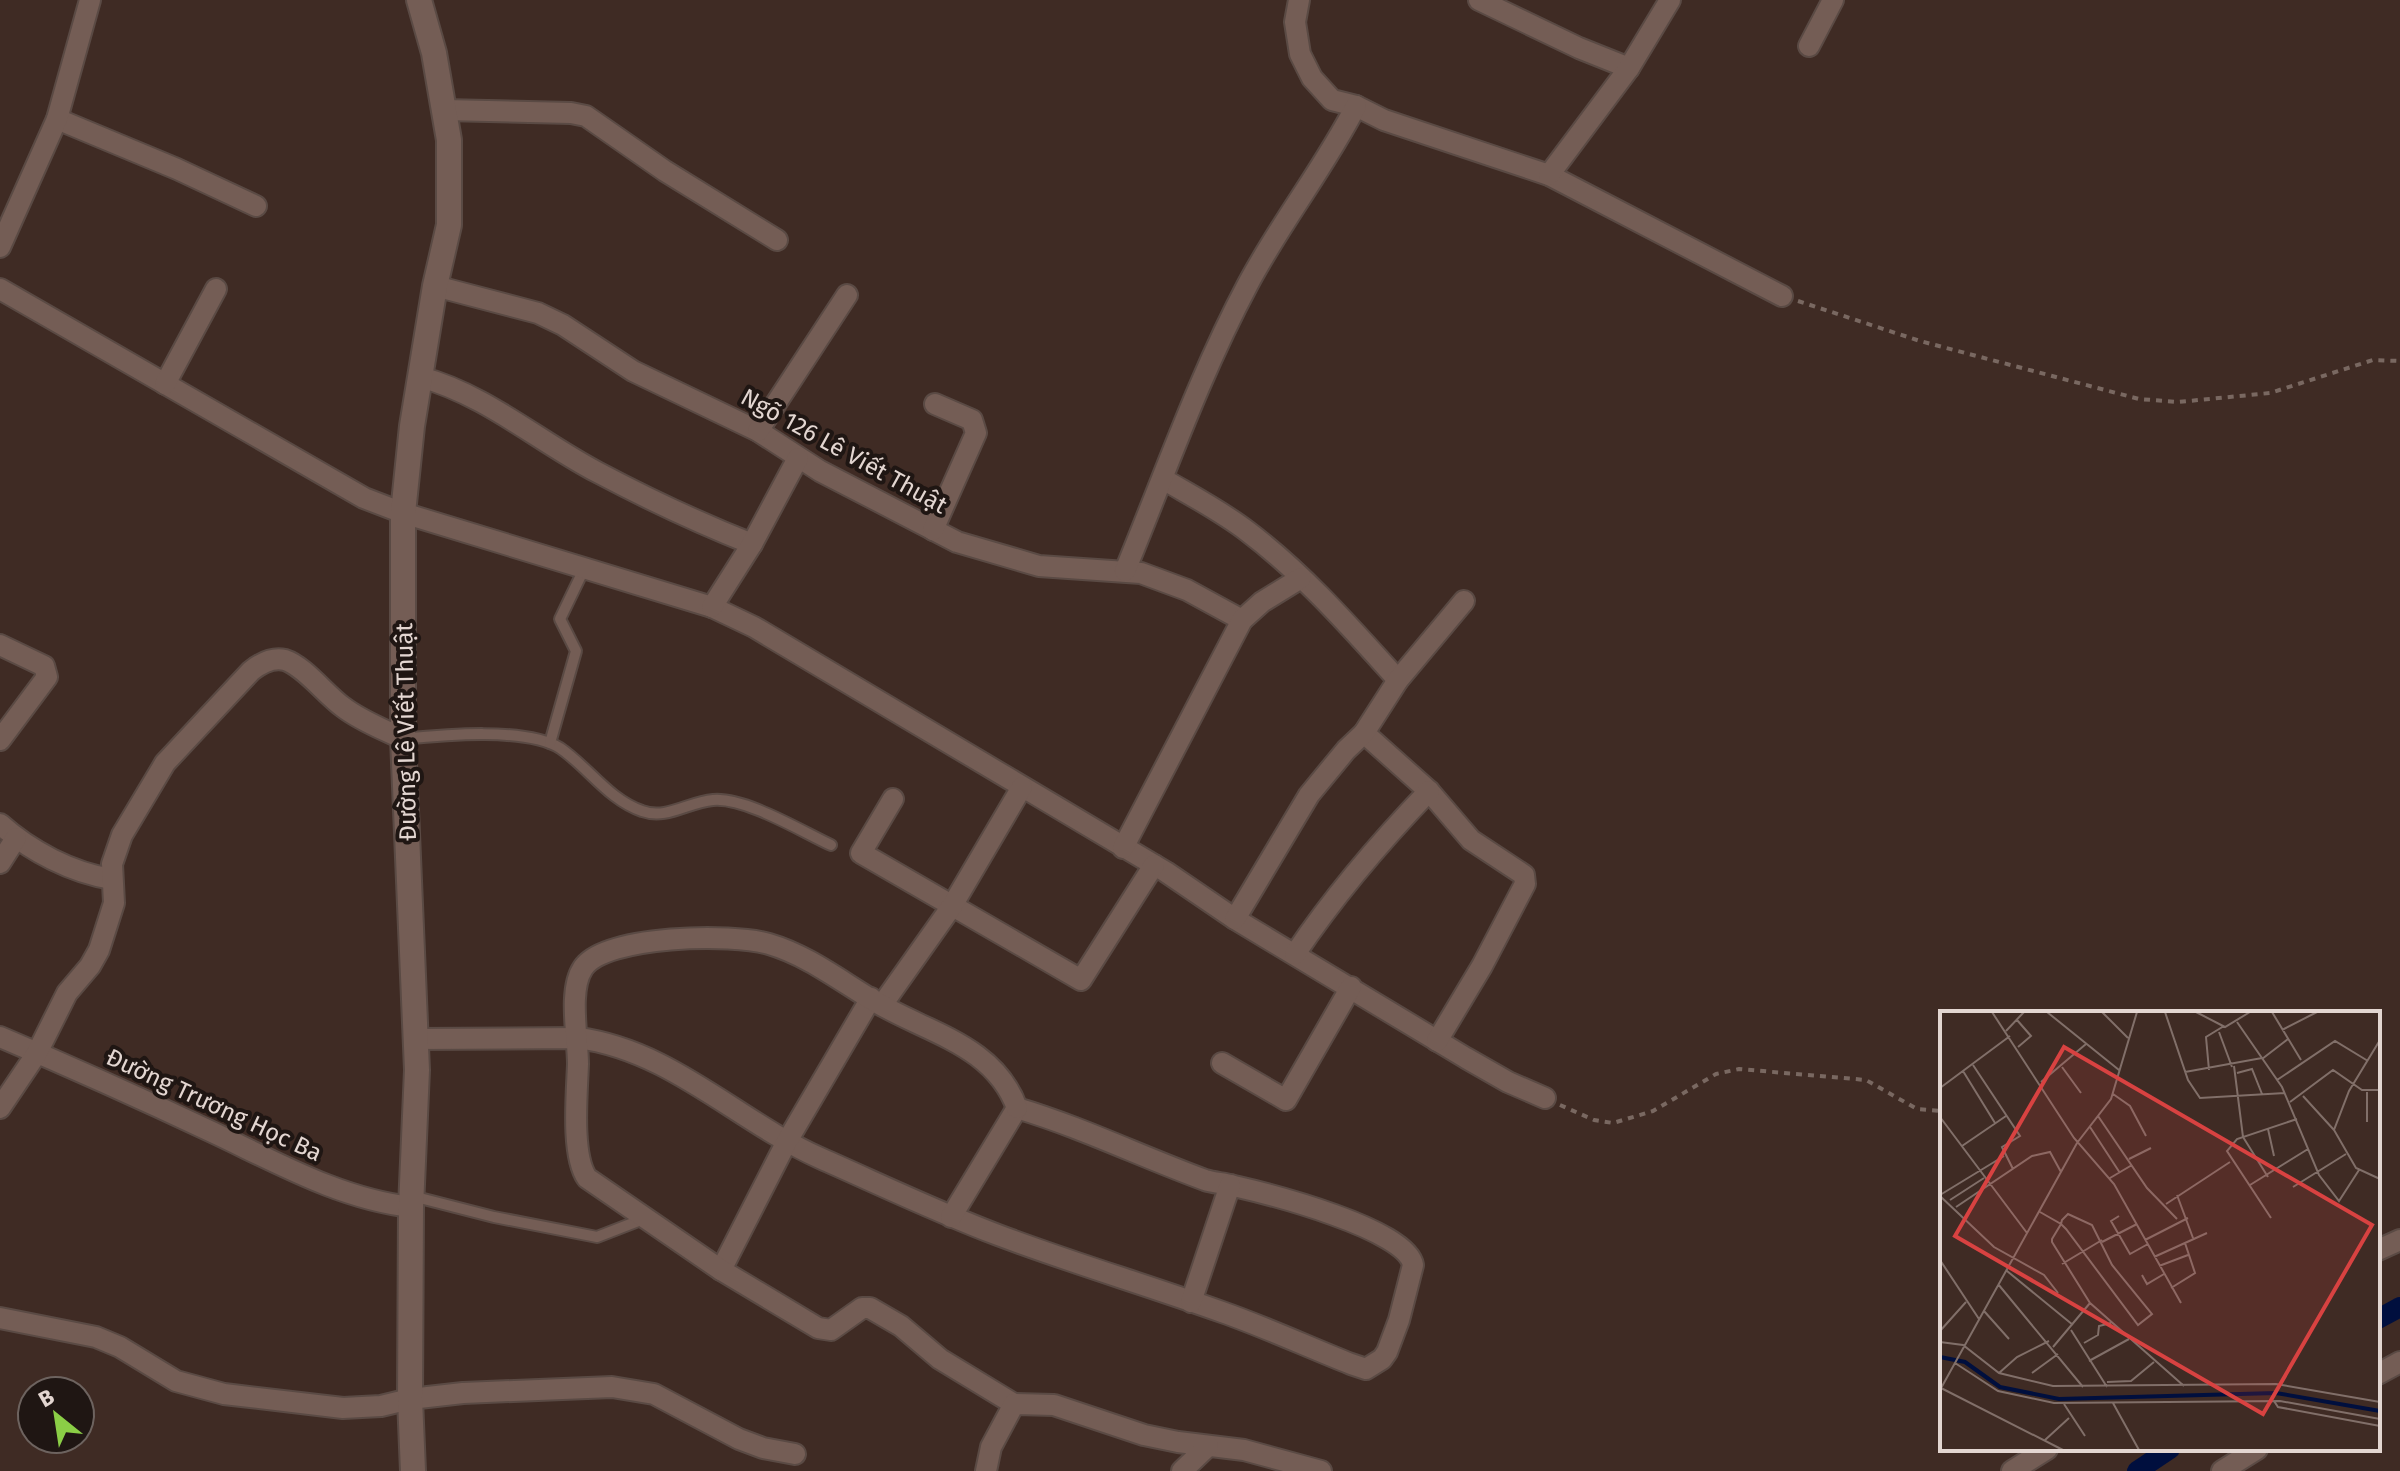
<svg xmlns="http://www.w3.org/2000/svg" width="2400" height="1471" font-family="'Fira Sans',sans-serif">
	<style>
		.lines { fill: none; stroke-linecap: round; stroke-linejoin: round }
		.canal { stroke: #000f3e; stroke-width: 20 }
		.lane-casing { stroke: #5a4a44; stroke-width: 14 }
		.street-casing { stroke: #5a4a44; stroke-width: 24 }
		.secondary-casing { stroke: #5a4a44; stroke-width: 28 }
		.path { stroke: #796861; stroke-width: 4; stroke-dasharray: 6 6; stroke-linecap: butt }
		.lane { stroke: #745d55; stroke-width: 10 }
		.street { stroke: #745d55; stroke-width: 20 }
		.secondary { stroke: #745d55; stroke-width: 24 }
		.labels { text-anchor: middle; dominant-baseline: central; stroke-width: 8; stroke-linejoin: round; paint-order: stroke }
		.street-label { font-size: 24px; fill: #e3d6d1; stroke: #1f1613 }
		.inset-river { fill: none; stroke: #000f3e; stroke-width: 4 }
		.inset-road { fill: none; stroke: #816f69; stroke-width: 2 }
		.view { fill: #d84241; fill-opacity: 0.15; stroke: #d84241; stroke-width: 4 }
		.inset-edge { fill: none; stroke: #e3d6d1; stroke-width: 4 }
	</style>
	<rect width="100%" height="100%" fill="#3f2b24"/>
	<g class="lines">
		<g class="canal">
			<path d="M2378,1319L2400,1307"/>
			<path d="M2137,1471L2170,1449"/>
		</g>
		<defs>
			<g id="lane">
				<path d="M403,739C443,735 526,727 560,748C588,767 609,800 642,811C667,820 688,802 713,800C745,797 801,831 831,845"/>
				<path d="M550,743L576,651L560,619L585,567"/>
				<path d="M412,1196L494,1217L597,1237L646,1218"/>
			</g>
			<g id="street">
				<path d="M1299,0L1295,22L1300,54L1312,78L1332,100L1356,106L1384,120L1549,175L1782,296"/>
				<path d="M1479,0L1579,48L1629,68"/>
				<path d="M1809,46L1833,0"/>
				<path d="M444,110L571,113L586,116L665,171L777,240"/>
				<path d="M57,119L177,169L256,206"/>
				<path d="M1549,175L1629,68L1670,0"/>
				<path d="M0,247L57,119L90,0"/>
				<path d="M435,286L538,313L563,325L633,371L758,431L820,471L957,542L1039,566L1141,573L1187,590L1242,620"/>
				<path d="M0,289L364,498L403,513L712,607L754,627L1166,872L1235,919L1466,1058L1508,1082L1545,1098"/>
				<path d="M420,377C485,394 538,441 597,472C648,499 699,523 752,544"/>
				<path d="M165,384L216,289"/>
				<path d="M758,431L847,295"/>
				<path d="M1163,479C1192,496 1221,511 1247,531C1304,574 1351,628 1398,680"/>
				<path d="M933,530L976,433L972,420L935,404"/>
				<path d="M1125,571C1165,474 1199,376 1248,284C1281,222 1324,168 1356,106"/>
				<path d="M712,607L752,544L798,458"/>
				<path d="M0,645L44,666L47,677L0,740"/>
				<path d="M1364,733L1429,791L1471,840L1524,875L1525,884L1482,966L1437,1041"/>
				<path d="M893,799L861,853L1081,980L1154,865"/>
				<path d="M0,824C30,851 72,873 112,879"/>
				<path d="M1123,848L1242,620L1262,602L1301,578"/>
				<path d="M0,863L16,838"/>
				<path d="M1235,919L1309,795L1346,750L1364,733L1398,680L1464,601"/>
				<path d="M1295,954C1334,896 1380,842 1429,791"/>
				<path d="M882,1005L952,906L1022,787"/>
				<path d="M0,1037C71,1067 142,1099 212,1132C276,1162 340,1199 411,1207"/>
				<path d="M416,1039L578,1038C671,1050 737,1121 820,1158C879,1184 937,1212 998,1235C1072,1263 1147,1285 1222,1312C1265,1327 1308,1347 1351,1364L1366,1369L1382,1359L1387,1352L1399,1320L1413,1265C1407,1229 1269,1194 1234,1186C1225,1183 1214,1183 1205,1180C1142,1157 1081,1127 1017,1108"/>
				<path d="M1222,1063L1286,1100L1351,987"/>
				<path d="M0,1108L37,1053L67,993L90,966L99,950L114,903L112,864L122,835L165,763L251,671C261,663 272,657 285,660C304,666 326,695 343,707C361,721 383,729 403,739"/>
				<path d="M951,1217L1017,1108"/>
				<path d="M2378,1250L2400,1240"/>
				<path d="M721,1270L786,1143L871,998"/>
				<path d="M1191,1302L1230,1185"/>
				<path d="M0,1318L96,1337L120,1347L176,1381L224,1394L343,1408L381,1406L410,1399L463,1393L612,1387L654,1394L739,1439L763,1448L795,1454"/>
				<path d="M2378,1374L2400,1362"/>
				<path d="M1014,1404L940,1359L901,1326L870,1308H862L831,1330L818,1328L721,1270L587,1178C571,1155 577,1093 578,1064C578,1038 568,990 583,968C605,935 733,933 769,944C810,956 844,984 881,1005C932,1034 995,1047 1017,1108"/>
				<path d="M986,1471L991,1447L1014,1404L1054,1405L1144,1435L1178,1442L1244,1450L1321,1471"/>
				<path d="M1182,1471L1208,1446"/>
				<path d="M2012,1471L2047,1449"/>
				<path d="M2222,1471L2257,1449"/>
			</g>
			<path id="secondary" d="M413,1471L410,1399L411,1207L417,1070L403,739V513L412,426L435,286L449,225V140L434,53L419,0"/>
		</defs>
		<use href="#lane" class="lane-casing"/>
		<use href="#street" class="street-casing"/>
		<use href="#secondary" class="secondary-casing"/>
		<g class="path">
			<path d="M1798,301L1920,341L2139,399L2178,402L2270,393L2373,360L2400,361"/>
			<path d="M1560,1105L1594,1120L1613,1123L1653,1111L1716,1074L1739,1069L1866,1080L1917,1109L1942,1111"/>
		</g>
		<use href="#lane" class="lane"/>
		<use href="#street" class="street"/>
		<use href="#secondary" class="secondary"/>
	</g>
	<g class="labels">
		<g class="street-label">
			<text transform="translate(844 451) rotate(29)">Ngõ 126 Lê Viết Thuật</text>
			<text transform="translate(406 732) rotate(-91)">Đường Lê Viết Thuật</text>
			<text transform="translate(214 1105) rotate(25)">Đường Trương Học Ba</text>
		</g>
	</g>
	<g transform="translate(1940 1011)">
		<rect width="440" height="440" fill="#3f2b24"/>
		<path class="inset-river" d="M0,346L25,351L60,376L119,388L336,382L440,400"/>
		<path class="inset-road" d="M52,1L134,127L174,173L241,292M107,1L179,59M162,1L188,27M225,1L248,69L260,87L345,82M256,1L285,16L310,1M332,1L361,49M77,9L91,25L78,36M297,11L342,76L379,164L399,190L419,159M342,19L377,1M66,20L84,1M279,21L292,56M440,29L409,80L394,119L416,157L440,168M322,48L348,28M33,54L80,125L62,136L73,158M294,55L303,126L328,166M122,56L141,82M269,59L266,26L284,15M23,60L55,112M245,61L322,47M297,62L312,58L322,83M337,69L395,30L428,50M101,71L146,33M0,77L70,25M173,83L190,95L206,125M363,85L394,119M350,91L393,59L422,79H440M158,105L207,177L237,208M0,106L87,222M427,111V81M150,116L180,162M328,118L334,145M22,135L66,105M189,148L211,137M170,167L192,154M310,174L368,138M353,176L406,143M0,184L64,145M237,184L253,227M0,185L54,236L104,264L118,282M10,189L44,167M226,193L290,151M16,196L92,145L110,141L121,161M100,201L121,213L126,218L198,314L212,303L172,254L152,214L128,203L122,209L121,213L112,228V231L150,292M179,205L171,210L190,243L208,233M331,207L287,140L297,128L357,108M205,229L248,207M162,231L197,213M214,246L267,222M0,249L39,308M122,253L162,229M219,255L248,244M67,260L133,314M202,264L207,273L224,263M58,273L143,376M231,277L255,262L245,232M44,300L69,328M131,319L167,376M0,320L26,291M0,331L23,334L59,362L113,375L336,373L440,391M144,332L158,324L159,315L171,312M113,336L150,292L244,375M149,350L189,328M15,352L58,380L114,392L340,390L440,408M59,362L77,346L109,330M92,362L118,343M167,371L191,370L214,351M1,377L123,439M0,379L137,132L171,88L197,1M334,390L338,396L440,415M173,392L199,439M124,393L145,425M105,429L129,407"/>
		<path class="view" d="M124,36L432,214L323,403L15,225Z"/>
		<rect width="440" height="440" class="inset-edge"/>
	</g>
	<g transform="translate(56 1415) rotate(330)"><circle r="38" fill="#1f1613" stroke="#6d635f" stroke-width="2"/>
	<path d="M0-6L14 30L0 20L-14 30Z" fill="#8bce46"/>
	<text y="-12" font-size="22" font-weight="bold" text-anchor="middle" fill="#e3d6d1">B</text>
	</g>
</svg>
